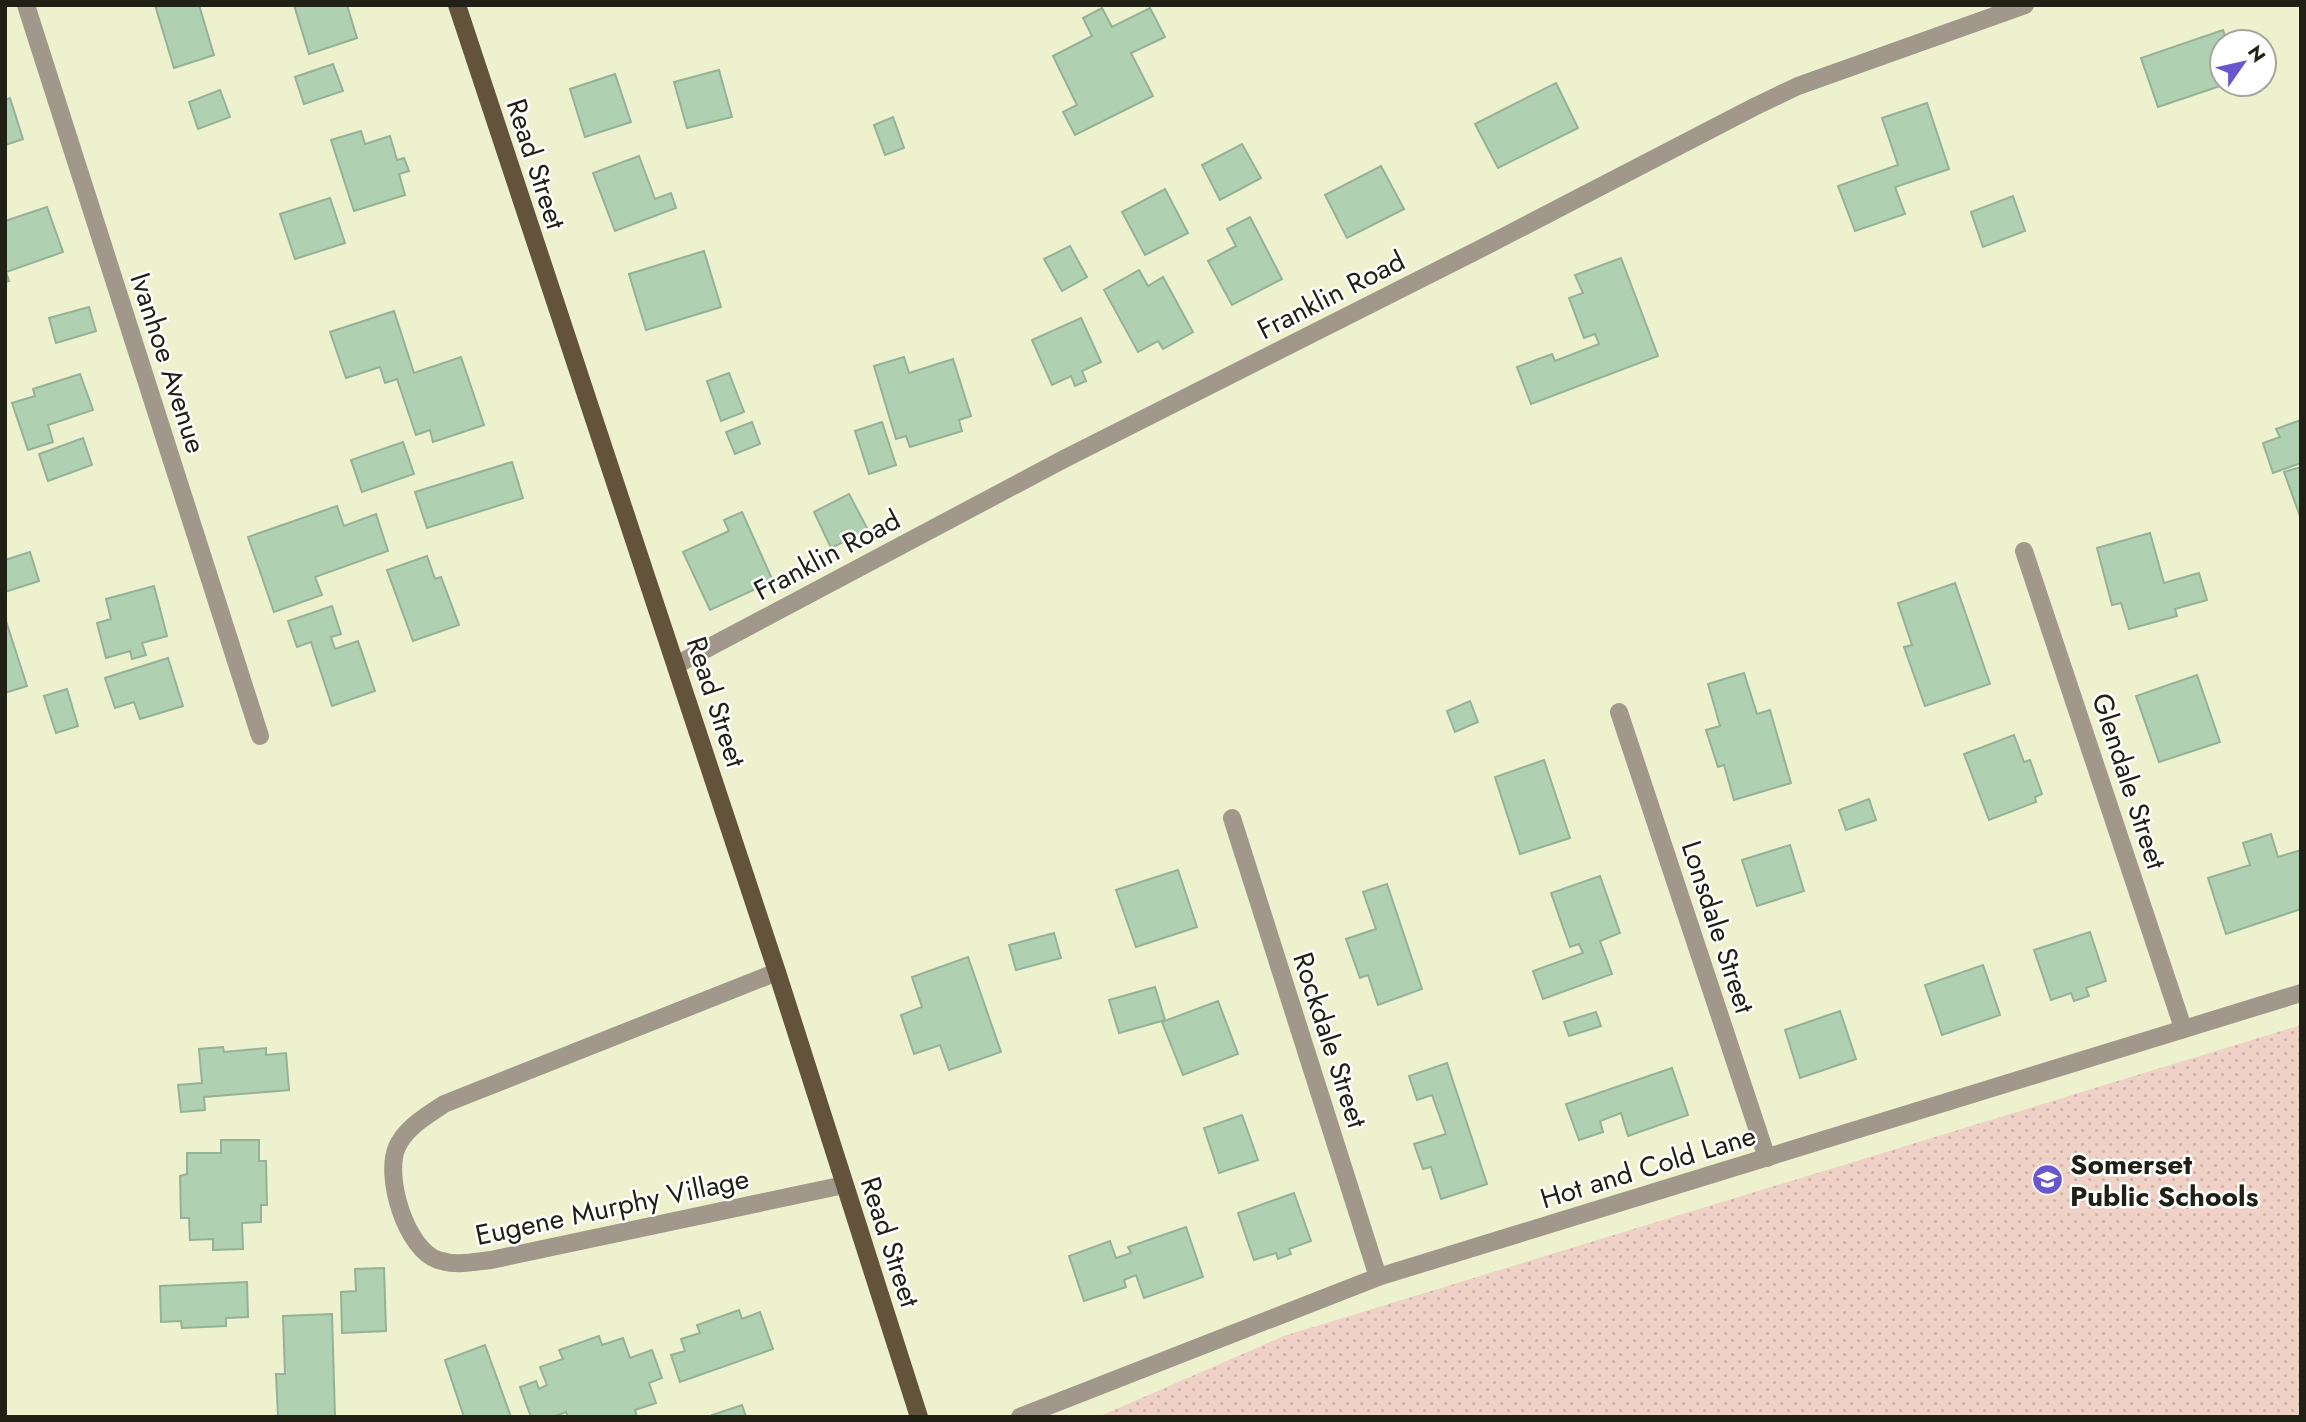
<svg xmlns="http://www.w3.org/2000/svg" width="2306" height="1422" font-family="Jost,sans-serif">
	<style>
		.park { fill: url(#park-dots) }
		.building { fill: #afd1b1; stroke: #95b197; stroke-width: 2 }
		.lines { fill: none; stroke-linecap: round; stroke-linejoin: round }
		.minor { stroke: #a1988b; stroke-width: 18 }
		.major { stroke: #63533c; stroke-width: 18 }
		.labels { text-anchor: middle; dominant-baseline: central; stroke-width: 5; stroke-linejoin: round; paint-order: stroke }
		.street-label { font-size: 28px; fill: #202114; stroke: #fff }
		.poi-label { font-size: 28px; font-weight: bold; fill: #202114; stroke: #fff; text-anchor: start }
	</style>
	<defs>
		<pattern id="park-dots" width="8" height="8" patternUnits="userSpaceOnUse" patternTransform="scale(1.75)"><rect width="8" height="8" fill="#efd1c5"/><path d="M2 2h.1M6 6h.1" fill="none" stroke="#cdb3a8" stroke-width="1.8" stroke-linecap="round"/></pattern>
	</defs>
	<rect width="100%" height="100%" fill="#edf1cd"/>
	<path class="park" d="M2301,1025V1417H1098L1284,1336Z"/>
	<g class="building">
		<path d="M155,5H199L214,55L174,68Z"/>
		<path d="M294,5H347L357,38L309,54Z"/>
		<path d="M1102,8L1112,27L1150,8L1165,37L1131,53L1153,96L1075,135L1063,112L1077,105L1053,56L1092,36L1083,18Z"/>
		<path d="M2223,30L2227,42H2222V84H2226L2158,107L2141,58Z"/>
		<path d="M333,64L343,91L304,104L295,77Z"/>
		<path d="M719,70L732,117L687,128L674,82Z"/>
		<path d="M615,74L631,122L585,137L570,89Z"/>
		<path d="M1556,83L1578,128L1498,168L1475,124Z"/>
		<path d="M220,90L230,117L198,129L189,102Z"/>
		<path d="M10,98L23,139L5,145V100Z"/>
		<path d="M1927,103L1949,169L1895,187L1905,214L1855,231L1838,186L1898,165L1882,118Z"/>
		<path d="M893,117L904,148L885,155L874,125Z"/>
		<path d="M361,131L365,144L390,136L397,160L404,158L409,171L399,174L405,195L354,211L331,140Z"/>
		<path d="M1242,144L1261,178L1220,200L1202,165Z"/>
		<path d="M639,156L655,199L671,193L676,208L615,231L593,173Z"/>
		<path d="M1381,166L1404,209L1347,238L1325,195Z"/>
		<path d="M1165,189L1188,233L1145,255L1122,212Z"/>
		<path d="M2013,196L2025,231L1983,247L1971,212Z"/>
		<path d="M330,198L345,243L295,259L280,214Z"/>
		<path d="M47,207L63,252L6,272L9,281L5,282V221Z"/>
		<path d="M1250,217L1282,279L1232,305L1208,261L1236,246L1227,229Z"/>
		<path d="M1070,246L1087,277L1062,291L1044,259Z"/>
		<path d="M704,251L721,307L646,330L629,274Z"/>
		<path d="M1621,258L1658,356L1531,404L1517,367L1552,354L1555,361L1599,344L1595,334L1584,338L1569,298L1583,293L1575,275Z"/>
		<path d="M1139,270L1148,286L1163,277L1193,332L1163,349L1158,341L1138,352L1104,290Z"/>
		<path d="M89,307L96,331L56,343L49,318Z"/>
		<path d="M394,311L414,373L461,357L484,425L433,442L430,430L416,435L397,379L385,383L380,367L346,378L330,332Z"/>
		<path d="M1081,318L1101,362L1082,371L1086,381L1075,386L1071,376L1052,385L1032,340Z"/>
		<path d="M904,357L909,373L953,359L971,416L959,420L962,431L910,447L906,436L896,439L874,366Z"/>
		<path d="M729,373L744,412L721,421L707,381Z"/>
		<path d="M80,374L93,410L48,425L53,442L28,450L12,403L35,396L33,389Z"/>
		<path d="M2301,420V463L2273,473L2263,443L2280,437L2276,429Z"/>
		<path d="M752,422L760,444L735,454L726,432Z"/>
		<path d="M882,422L896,465L869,474L855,431Z"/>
		<path d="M83,438L92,465L48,481L39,454Z"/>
		<path d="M403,442L414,474L362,492L351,460Z"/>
		<path d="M512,462L523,498L427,528L415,492Z"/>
		<path d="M2301,467V519L2284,472Z"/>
		<path d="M849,494L868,530L831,548L814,512Z"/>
		<path d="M337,506L344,526L376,514L388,551L315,577L322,595L274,612L248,537Z"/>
		<path d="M742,512L773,581L710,610L683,552L729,531L724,520Z"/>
		<path d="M2150,533L2164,583L2199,573L2207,600L2175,609L2177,616L2129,629L2121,603L2112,605L2097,548Z"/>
		<path d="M30,552L39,581L5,592V560Z"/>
		<path d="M427,556L435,579L441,577L459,625L413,641L387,570Z"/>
		<path d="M1955,583L1990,684L1925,706L1904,647L1912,645L1898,603Z"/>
		<path d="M154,586L167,636L142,643L146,655L132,659L130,651L106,658L97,623L111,619L106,599Z"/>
		<path d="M332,606L341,634L331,637L335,649L358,641L375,691L332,706L311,642L297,647L288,621Z"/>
		<path d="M5,618L27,686L5,693Z"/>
		<path d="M168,658L183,706L140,719L134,702L115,708L105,678Z"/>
		<path d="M1744,673L1757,714L1770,710L1791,783L1734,800L1724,765L1718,767L1706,730L1720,726L1708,684Z"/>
		<path d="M2197,675L2220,742L2159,762L2136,696Z"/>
		<path d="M67,689L78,726L56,733L44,696Z"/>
		<path d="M1470,701L1478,722L1455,732L1447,711Z"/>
		<path d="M2014,735L2024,762L2030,760L2042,794L2035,797L2036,802L1989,820L1964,754Z"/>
		<path d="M1544,760L1570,838L1520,854L1495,777Z"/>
		<path d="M1869,799L1876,820L1846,830L1839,810Z"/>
		<path d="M2271,834L2278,857L2301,850V909L2226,934L2208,878L2250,865L2243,843Z"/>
		<path d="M1790,845L1804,891L1757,906L1742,860Z"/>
		<path d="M1178,870L1197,927L1136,947L1116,890Z"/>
		<path d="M1600,876L1620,933L1600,941L1612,974L1543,999L1533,971L1583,953L1579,944L1570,947L1551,893Z"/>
		<path d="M1387,884L1422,989L1378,1005L1368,975L1360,978L1346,939L1376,929L1363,892Z"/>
		<path d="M2090,932L2106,981L2086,988L2089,996L2074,1001L2071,993L2051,1000L2034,950Z"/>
		<path d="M1054,933L1061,958L1016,970L1009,945Z"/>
		<path d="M968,957L1001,1052L949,1070L940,1045L914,1054L901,1015L922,1007L912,977Z"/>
		<path d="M1983,965L2000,1015L1942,1035L1925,985Z"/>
		<path d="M1155,987L1165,1020L1119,1033L1109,1000Z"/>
		<path d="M1218,1001L1238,1054L1183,1075L1162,1022Z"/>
		<path d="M1840,1011L1856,1059L1800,1078L1785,1030Z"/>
		<path d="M1596,1012L1601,1026L1569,1036L1564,1022Z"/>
		<path d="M223,1047L224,1052L266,1048V1055L286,1053L289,1090L204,1097L205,1110L181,1112L178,1085L202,1083L199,1049Z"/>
		<path d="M1447,1063L1487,1184L1441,1199L1431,1167L1423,1169L1414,1144L1446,1134L1432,1095L1417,1100L1409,1076Z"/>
		<path d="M1672,1068L1688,1115L1628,1136L1621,1113L1600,1121L1603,1132L1579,1140L1566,1104Z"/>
		<path d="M1242,1115L1258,1160L1219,1173L1204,1128Z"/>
		<path d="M221,1140H259V1161H266L267,1205H261V1222L242,1223L243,1249L213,1250V1239L190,1240L189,1218H181L180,1176L187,1174V1153H221Z"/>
		<path d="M1294,1193L1311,1241L1289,1249L1291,1254L1278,1259L1276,1253L1254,1260L1238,1213Z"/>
		<path d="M1186,1227L1203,1277L1144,1298L1136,1275L1124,1280L1126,1287L1084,1301L1069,1256L1110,1241L1116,1258L1131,1253L1128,1247Z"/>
		<path d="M384,1268L386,1331L342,1333L341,1292L356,1291L355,1269Z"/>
		<path d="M247,1282L248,1317L226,1318V1326L182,1328L181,1321L161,1322L160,1286Z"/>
		<path d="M739,1310L742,1319L760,1312L773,1349L680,1382L671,1355L685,1351L681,1339L700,1333L697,1325Z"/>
		<path d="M332,1314L335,1417H278L276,1374H285L283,1316Z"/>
		<path d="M599,1336L602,1345L623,1338L630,1358L652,1350L662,1378L649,1383L656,1403L635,1410L637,1417H568L566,1412L553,1417H531L520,1387L536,1381L539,1389L547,1385L540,1367L563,1359L559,1350Z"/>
		<path d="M485,1345L511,1417H464L445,1360Z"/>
		<path d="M742,1405L746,1417H713L712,1415Z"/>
	</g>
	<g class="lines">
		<g class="minor">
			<path d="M26,5L260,736"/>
			<path d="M2024,551L2183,1028"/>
			<path d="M676,665L1064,459L1484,247L1754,107L1798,86L2025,5"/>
			<path d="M1619,712L1767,1158"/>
			<path d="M1232,818L1378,1277"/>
			<path d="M777,972L444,1104C427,1116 406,1127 397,1147C384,1177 406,1249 438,1260C456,1266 473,1262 491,1260L844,1185"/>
			<path d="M1020,1417L1378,1277L2301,993"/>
		</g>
		<path class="major" d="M457,5L777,972L919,1417"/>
	</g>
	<defs>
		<symbol id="school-disc" viewBox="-11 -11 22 22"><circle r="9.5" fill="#6955cf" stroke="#fff"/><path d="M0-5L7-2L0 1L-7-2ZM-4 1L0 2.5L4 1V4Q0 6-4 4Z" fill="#fff"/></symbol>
	</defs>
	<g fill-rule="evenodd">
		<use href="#school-disc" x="2030" y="1162" width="35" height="35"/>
	</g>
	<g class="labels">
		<g class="street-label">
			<text transform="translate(536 164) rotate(72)">Read Street</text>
			<text transform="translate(1331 295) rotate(-27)">Franklin Road</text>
			<text transform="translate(168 363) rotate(72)">Ivanhoe Avenue</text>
			<text transform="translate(827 555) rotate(-28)">Franklin Road</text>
			<text transform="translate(716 702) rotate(72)">Read Street</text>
			<text transform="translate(2129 781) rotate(72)">Glendale Street</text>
			<text transform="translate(1718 927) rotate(72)">Lonsdale Street</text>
			<text transform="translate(1330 1040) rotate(72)">Rockdale Street</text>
			<text transform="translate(1648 1167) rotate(-17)">Hot and Cold Lane</text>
			<text transform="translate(612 1207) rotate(-12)">Eugene Murphy Village</text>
			<text transform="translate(890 1242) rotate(72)">Read Street</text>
		</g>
		<g class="poi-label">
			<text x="2070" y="1164">Somerset<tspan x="2070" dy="32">Public Schools</tspan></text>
		</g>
	</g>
	<rect width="2306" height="1422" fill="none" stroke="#202114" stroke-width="14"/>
	<g transform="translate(2243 63) rotate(56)"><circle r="33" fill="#ffffff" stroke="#a6a6a1" stroke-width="2"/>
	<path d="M0-5L12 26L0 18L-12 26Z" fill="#6955cf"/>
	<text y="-10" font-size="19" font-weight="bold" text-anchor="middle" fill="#202114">N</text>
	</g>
</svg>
